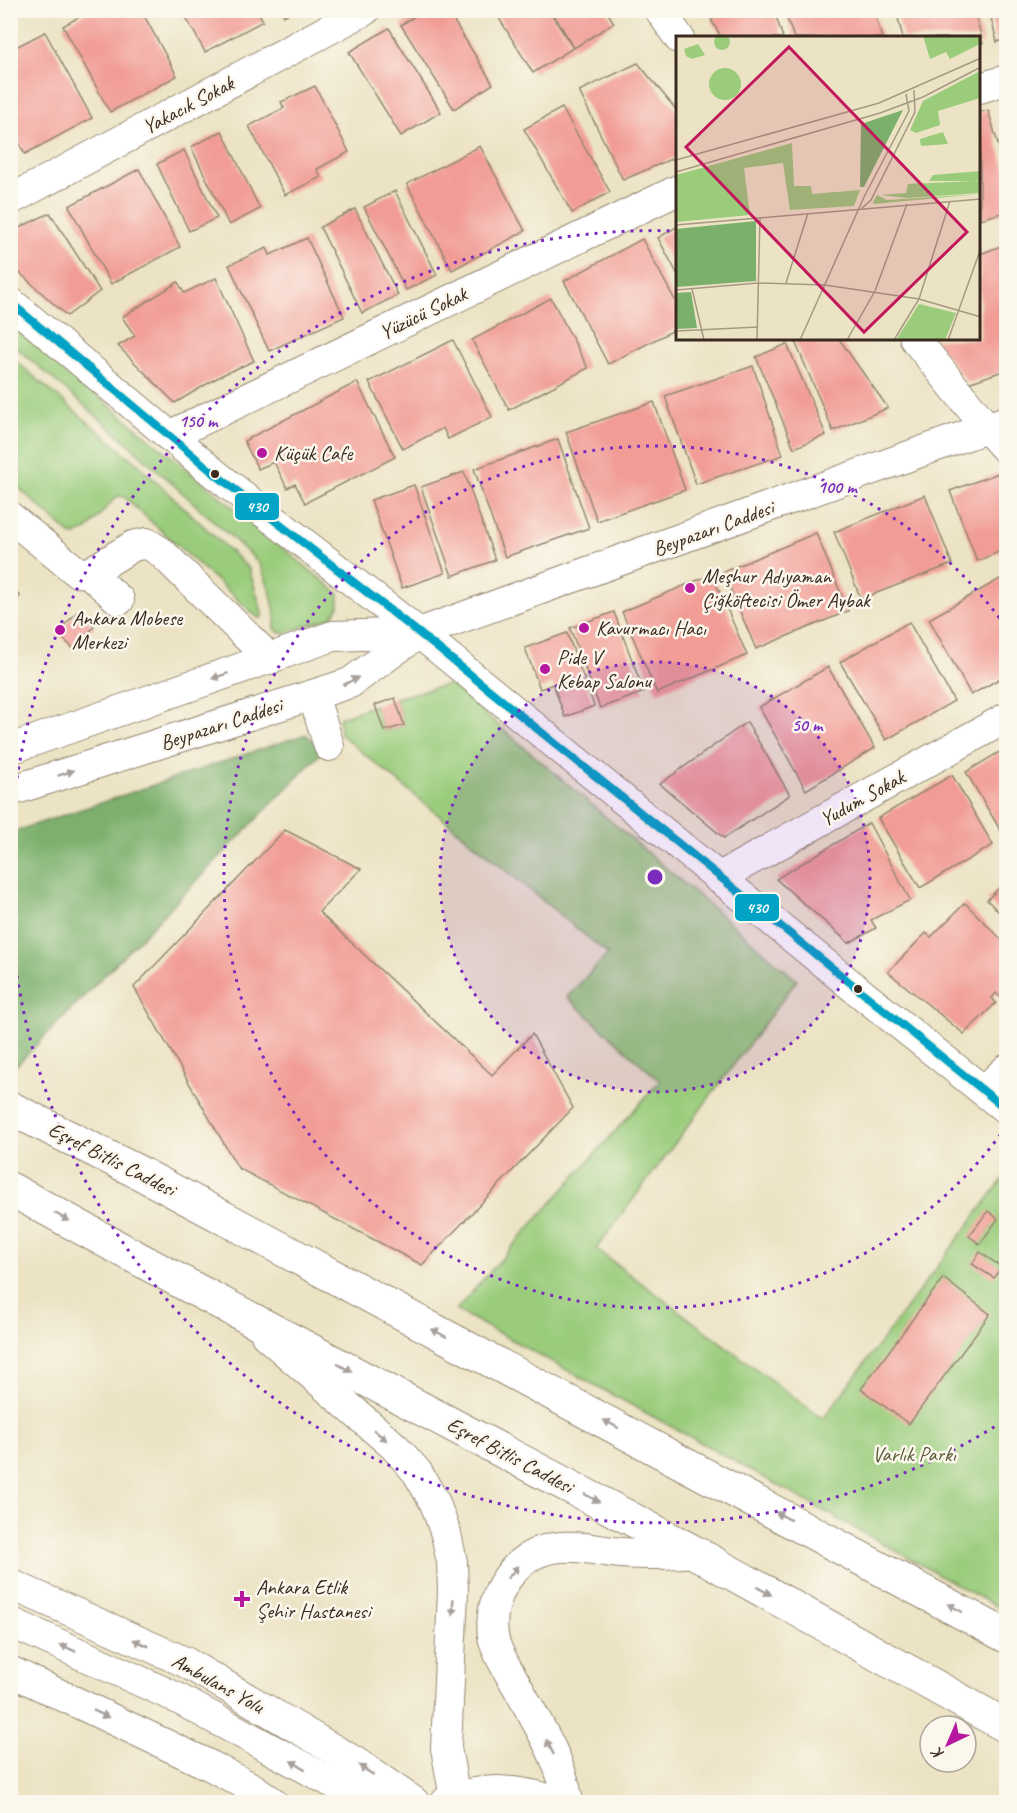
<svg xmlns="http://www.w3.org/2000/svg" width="1017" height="1813" font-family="Caveat,sans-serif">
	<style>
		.green { fill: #9acc7c; stroke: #6a7b4d; stroke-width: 1.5 }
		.forest { fill: #7bb06c; stroke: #5b6d45; stroke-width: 1.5 }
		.building { fill: #f19c95 }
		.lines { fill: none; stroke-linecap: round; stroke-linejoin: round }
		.minor-casing { stroke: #948671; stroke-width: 32 }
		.major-casing { stroke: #948671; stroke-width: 35 }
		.minor { stroke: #fff; stroke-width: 30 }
		.major { stroke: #fff; stroke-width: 33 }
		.bus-1-casing { stroke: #fbf7ec; stroke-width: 12 }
		.bus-1 { stroke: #03a3c5; stroke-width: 8 }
		.oneway { fill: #a79f9a }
		.ring { fill: none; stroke: #7b2cbf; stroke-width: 3; stroke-dasharray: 3 6 }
		.poi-dot { fill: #b5179e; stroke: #fbf7ec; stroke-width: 2 }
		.bus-dot { fill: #3b2a1e; stroke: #fbf7ec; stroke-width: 2 }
		.labels { text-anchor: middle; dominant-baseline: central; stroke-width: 5; stroke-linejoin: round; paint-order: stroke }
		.street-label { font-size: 21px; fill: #3b2a1e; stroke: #fbf7ec }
		.poi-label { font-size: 21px; fill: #3b2a1e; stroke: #fbf7ec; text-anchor: start }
		.park-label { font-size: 21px; fill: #585b3a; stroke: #fbf7ec }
		.inset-road { fill: none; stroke: #a59982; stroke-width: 1.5 }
		.view { fill: #c2185b; fill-opacity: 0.15; stroke: #c2185b; stroke-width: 3 }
		.inset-edge { fill: none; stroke: #3b2a1e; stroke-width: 3 }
		.centre { fill: #7b2cbf; stroke: #fbf7ec; stroke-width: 3 }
		.ring-label { font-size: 18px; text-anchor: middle; font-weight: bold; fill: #7b2cbf; stroke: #fbf7ec; stroke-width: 5; stroke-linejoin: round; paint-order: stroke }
		.line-badge { stroke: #fbf7ec; stroke-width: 2 }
		.badge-label { font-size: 16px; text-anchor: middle; font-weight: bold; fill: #fff }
	</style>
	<rect width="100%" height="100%" fill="#fbf7ec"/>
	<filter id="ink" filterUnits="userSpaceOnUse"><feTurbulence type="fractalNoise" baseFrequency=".0167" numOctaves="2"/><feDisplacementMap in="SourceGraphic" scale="12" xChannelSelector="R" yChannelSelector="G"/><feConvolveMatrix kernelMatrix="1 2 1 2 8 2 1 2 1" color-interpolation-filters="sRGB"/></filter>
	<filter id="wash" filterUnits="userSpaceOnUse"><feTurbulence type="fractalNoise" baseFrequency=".008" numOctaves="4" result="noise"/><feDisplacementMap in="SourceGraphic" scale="24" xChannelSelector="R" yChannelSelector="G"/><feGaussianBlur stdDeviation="1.35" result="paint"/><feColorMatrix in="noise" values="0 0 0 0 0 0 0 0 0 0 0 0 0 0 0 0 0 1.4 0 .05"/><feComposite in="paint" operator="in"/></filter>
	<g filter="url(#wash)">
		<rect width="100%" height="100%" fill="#ece3c4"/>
		<g class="green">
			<path d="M10,324L339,594V606L332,617L285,633H279L275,628V612L270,590L260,565L251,555L121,437L11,343Z"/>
			<path d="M11,357L141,467L249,569L263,615L261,618H258L124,497L119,496L114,499L87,530L75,535L70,534L11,481Z"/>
			<path d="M450,684L797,980L596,1249L823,1419L1006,1175V1612L709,1447L456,1310L660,1081L567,997L608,954L340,734L339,718L375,705L384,731L404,725L395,698Z"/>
		</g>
		<path class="forest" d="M306,734L323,751L13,1069L10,1068V833Z"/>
		<g id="blocks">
			<g class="building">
				<path d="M91,10H141L177,76L110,112L63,26Z"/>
				<path d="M182,10H257L263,21L205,52Z"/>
				<path d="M281,10H294L284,16Z"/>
				<path d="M424,10H447L493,84L454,109L401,25Z"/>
				<path d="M494,10H549L573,48L533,73Z"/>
				<path d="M551,10H606L614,23L574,48Z"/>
				<path d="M732,10H774L783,38H722L711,20Z"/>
				<path d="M801,10H874L882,38H794L786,15Z"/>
				<path d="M896,10H974L983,43L980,44V38H903Z"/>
				<path d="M989,10H1006V39L997,42Z"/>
				<path d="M389,28L441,112L401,136L349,52Z"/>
				<path d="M45,32L92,118L25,154L10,127V50Z"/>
				<path d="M638,63L678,112V156L623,180L579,91Z"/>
				<path d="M315,86L349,152L317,169L321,177L285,195L249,126L284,108L281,102Z"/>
				<path d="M1006,106V124L1001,108Z"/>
				<path d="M562,108L610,192L572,213L524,129Z"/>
				<path d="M988,110L1006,171V212L980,219V112Z"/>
				<path d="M222,131L260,209L229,225L191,147Z"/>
				<path d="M480,146L525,231L452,270L407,184Z"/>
				<path d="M184,150L217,218L189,231L157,164Z"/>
				<path d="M139,169L180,247L111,284L69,206Z"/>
				<path d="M395,191L437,275L406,290L364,207Z"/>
				<path d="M355,209L398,295L362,313L320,227Z"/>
				<path d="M50,213L100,291L67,316L10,264V232Z"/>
				<path d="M678,226V275L658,238Z"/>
				<path d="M307,238L344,317L269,351L229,265L267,248L270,255Z"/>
				<path d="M642,239L678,306V328L608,364L564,281Z"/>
				<path d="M1006,244V370L968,383L934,339H980V254Z"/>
				<path d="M216,278L254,361L222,375L175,403L118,346L135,336L122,317L178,282L184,293Z"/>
				<path d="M551,298L588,368L509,410L472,340Z"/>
				<path d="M794,339H839L888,408L833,431Z"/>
				<path d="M453,340L492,417L448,439L443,428L403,449L369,382Z"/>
				<path d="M787,344L826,435L794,448L756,357Z"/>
				<path d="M753,366L783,455L696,484L665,396Z"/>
				<path d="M357,382L395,457L305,503L295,484L287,488L274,462L258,469L244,441Z"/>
				<path d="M654,402L685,490L597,521L566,432Z"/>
				<path d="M558,439L589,528L505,557L474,469Z"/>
				<path d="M1004,471L1006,477V549L977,561L950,491Z"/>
				<path d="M464,472L495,560L452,576L421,487Z"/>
				<path d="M414,485L445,573L402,588L371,500Z"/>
				<path d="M925,495L952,564L861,599L834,532Z"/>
				<path d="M816,533L848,611L756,649L723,572Z"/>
				<path d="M712,574L747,655L657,693L622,612Z"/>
				<path d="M1000,579L1006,591V675L971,695L929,619Z"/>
				<path d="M10,587L20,596L10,607Z"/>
				<path d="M78,611L94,627L74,649L57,633Z"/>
				<path d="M614,612L644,692L600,708L570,628Z"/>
				<path d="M909,622L954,701L886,740L840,662Z"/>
				<path d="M567,633L594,706L565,717L553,684L540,689L525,648Z"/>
				<path d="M828,667L875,748L806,790L759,707Z"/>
				<path d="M395,698L404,725L384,731L375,705Z"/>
				<path d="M747,722L790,795L724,838L660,784Z"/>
				<path d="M1006,748V837L1005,838L966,772Z"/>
				<path d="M952,775L993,845L920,888L878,818Z"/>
				<path d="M869,823L910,900L871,920L876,928L849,943L776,879Z"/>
				<path d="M285,830L361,869L319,912L492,1075L532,1034L573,1108L422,1265L238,1168L134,987Z"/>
				<path d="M1006,881V919L987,900Z"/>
				<path d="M965,903L1006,944V992L1001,998L996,993L992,998L996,1003L964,1034L888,972L926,933L931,937Z"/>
				<path d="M988,1211L998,1219L980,1244L969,1236Z"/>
				<path d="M980,1252L1001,1267L994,1278L972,1264Z"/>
				<path d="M943,1278L990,1314L909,1424L861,1389Z"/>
			</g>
		</g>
	</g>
	<g filter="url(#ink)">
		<use href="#blocks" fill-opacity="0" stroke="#948671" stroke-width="1.5"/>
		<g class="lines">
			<defs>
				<g id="minor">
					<path d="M660,10L679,38"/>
					<path d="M980,88L1006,80"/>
					<path d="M10,200L365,10"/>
					<path d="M10,302L215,474L419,633L857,990L1006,1109"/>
					<path d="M915,339L988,429L1006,449"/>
					<path d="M169,436L678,190"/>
					<path d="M10,517L77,572L89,573L133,546L147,543L162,553L270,659"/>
					<path d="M89,573L119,600"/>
					<path d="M313,695L329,746"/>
					<path d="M10,749L333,636L419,633"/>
					<path d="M10,791L350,683L419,633L1006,421"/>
					<path d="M718,878L1006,718"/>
					<path d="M984,1091L1006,1070"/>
					<path d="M266,1335L395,1447L417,1472L435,1503L446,1534L452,1562L453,1592L446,1748L455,1798"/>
					<path d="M10,1584L185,1662L355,1762L414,1802"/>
					<path d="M10,1622L175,1697L368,1802"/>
					<path d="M10,1671L211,1766L254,1789L272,1802"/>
					<path d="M446,1802C483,1785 521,1790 558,1802"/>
					<path d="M568,1802C561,1758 538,1725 517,1686C509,1672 499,1657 494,1641C489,1619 495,1594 508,1577C519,1562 535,1551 553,1548C576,1544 598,1551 621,1553C646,1555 670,1554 694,1552"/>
				</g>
				<g id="major">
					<path d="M10,1108L138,1172L1006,1636"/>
					<path d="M10,1189L198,1291L694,1552L1006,1726"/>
				</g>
			</defs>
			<use href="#minor" class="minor-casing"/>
			<use href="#major" class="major-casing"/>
			<use href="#minor" class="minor"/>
			<use href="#major" class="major"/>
			<defs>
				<path id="bus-1" d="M10,302L215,474L419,633L1006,1109"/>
			</defs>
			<use href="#bus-1" class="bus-1-casing"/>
			<use href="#bus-1" class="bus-1"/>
		</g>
		<defs><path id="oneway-solid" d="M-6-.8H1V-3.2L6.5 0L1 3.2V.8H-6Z" transform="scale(1.5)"/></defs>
		<g class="oneway">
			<use href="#oneway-solid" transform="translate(220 676) rotate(161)"/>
			<use href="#oneway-solid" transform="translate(351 681) rotate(-28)"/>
			<use href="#oneway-solid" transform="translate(66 773) rotate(-18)"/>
			<use href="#oneway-solid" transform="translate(62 1217) rotate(28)"/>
			<use href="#oneway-solid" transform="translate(439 1333) rotate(-152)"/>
			<use href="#oneway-solid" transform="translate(345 1368) rotate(28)"/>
			<use href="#oneway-solid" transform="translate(611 1424) rotate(-152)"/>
			<use href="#oneway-solid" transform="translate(380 1435) rotate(39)"/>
			<use href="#oneway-solid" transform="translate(592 1498) rotate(28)"/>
			<use href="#oneway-solid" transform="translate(783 1516) rotate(-152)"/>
			<use href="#oneway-solid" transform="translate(513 1572) rotate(-48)"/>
			<use href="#oneway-solid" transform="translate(764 1591) rotate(29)"/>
			<use href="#oneway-solid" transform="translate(453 1607) rotate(92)"/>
			<use href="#oneway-solid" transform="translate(955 1608) rotate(-152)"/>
			<use href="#oneway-solid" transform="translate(141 1643) rotate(-156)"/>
			<use href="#oneway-solid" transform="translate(68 1648) rotate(-155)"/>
			<use href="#oneway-solid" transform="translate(101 1714) rotate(25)"/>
			<use href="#oneway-solid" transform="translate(550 1747) rotate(-116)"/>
			<use href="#oneway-solid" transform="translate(298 1765) rotate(-151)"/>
			<use href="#oneway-solid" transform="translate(366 1770) rotate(-146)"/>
		</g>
	</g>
	<circle cx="655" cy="877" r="215" fill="#7b2cbf" fill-opacity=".12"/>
	<g class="ring">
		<circle cx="655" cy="877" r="215"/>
		<path d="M1006 1127A431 431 0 1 1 1006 627"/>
		<path d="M1002 1422A646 646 0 0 1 11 922M11 832A646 646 0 0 1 678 231"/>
	</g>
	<g class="poi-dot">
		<circle cx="262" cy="453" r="6"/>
		<circle cx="690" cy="588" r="6"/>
		<circle cx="584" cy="628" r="6"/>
		<circle cx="60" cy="630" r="6"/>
		<circle cx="545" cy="669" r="6"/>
		<path d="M239 1590h6v6h6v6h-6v6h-6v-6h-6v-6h6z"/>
	</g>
	<g class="bus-dot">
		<circle cx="215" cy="474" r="5"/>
		<circle cx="858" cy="989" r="5"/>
	</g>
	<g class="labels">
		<g class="street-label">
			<text transform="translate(188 105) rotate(-28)">Yakacık Sokak</text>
			<text transform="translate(423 313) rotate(-26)">Yüzücü Sokak</text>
			<text transform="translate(713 528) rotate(-20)">Beypazarı Caddesi</text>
			<text transform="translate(221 724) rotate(-18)">Beypazarı Caddesi</text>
			<text transform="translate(862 798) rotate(-29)">Yudum Sokak</text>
			<text transform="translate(112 1159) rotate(27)">Eşref Bitlis Caddesi</text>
			<text transform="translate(510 1455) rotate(28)">Eşref Bitlis Caddesi</text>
			<text transform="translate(218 1683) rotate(29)">Ambulans Yolu</text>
		</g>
		<g class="poi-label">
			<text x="274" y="453">Küçük Cafe</text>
			<text x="702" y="576">Meşhur Adıyaman<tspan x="702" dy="24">Çiğköftecisi Ömer Aybak</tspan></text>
			<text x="72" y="618">Ankara Mobese<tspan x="72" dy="24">Merkezi</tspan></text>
			<text x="596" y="628">Kavurmacı Hacı</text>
			<text x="557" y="657">Pide V<tspan x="557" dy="24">Kebap Salonu</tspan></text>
			<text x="256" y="1587">Ankara Etlik<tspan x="256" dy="24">Şehir Hastanesi</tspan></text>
		</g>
		<g class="park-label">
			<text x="914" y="1454">Varlık Parkı</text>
		</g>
	</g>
	<g transform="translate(676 36)">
		<rect width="304" height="304" fill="#ece3c4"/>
		<path d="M38 6a8 8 0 1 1 16 0a8 8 0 1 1-16 0ZM247,0H304V8L274,23L270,16L254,23ZM22,8L29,19L16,23L10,20L8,13ZM33 48a16 16 0 1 1 32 0a16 16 0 1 1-32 0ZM304,35V62L262,75L264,89L240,97L234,94L247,65ZM267,96L272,108L245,110L244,103ZM116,107L118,150H135L136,158L184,154L178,170L114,174L107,127L68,132L74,179L0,186V139ZM304,135V145H253L257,139ZM299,145L304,146V157L231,162L204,159L230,157L232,148ZM304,158L198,168L197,166L201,159L211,164ZM243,268L280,277L269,304H220Z" fill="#9acc7c"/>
		<path d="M227,74L188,151H184L185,88ZM80,185V245L0,251V193ZM15,256L21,292L0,293V257Z" fill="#7bb06c"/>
		<path class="inset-road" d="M0,124L203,67L305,22M0,136L204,77L247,61L305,31M186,172L195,164L239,76L238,54M0,189L305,163M110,247L132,177M16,253L28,304M0,254L82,247L149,249L243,263L305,281M0,295L82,291M81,304L84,181M124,304L188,161L233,75L230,58M171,304L199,255L231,168M218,304L243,263L274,165M272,304L305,212"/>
		<path class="view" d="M113,11L291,196L188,296L10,111Z"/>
		<rect width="304" height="304" class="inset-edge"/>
	</g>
	<circle cx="655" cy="877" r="9" class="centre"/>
	<g class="ring-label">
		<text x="198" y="427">150 m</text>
		<text x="837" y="493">100 m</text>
		<text x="807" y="731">50 m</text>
	</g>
	<g class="line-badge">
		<rect x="234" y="492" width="46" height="29" rx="6" fill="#03a3c5"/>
		<rect x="734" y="893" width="46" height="29" rx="6" fill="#03a3c5"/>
	</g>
	<g class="badge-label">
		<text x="257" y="512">430</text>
		<text x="757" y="913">430</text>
	</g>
	<rect width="1017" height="1813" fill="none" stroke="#fbf7ec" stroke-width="36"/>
	<g transform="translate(948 1744) rotate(224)"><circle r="28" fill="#fbf7ec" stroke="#aea59a" stroke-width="1.5"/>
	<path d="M0-4.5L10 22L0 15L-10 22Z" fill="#b5179e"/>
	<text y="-9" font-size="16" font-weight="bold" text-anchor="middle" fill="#3b2a1e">K</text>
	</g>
</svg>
